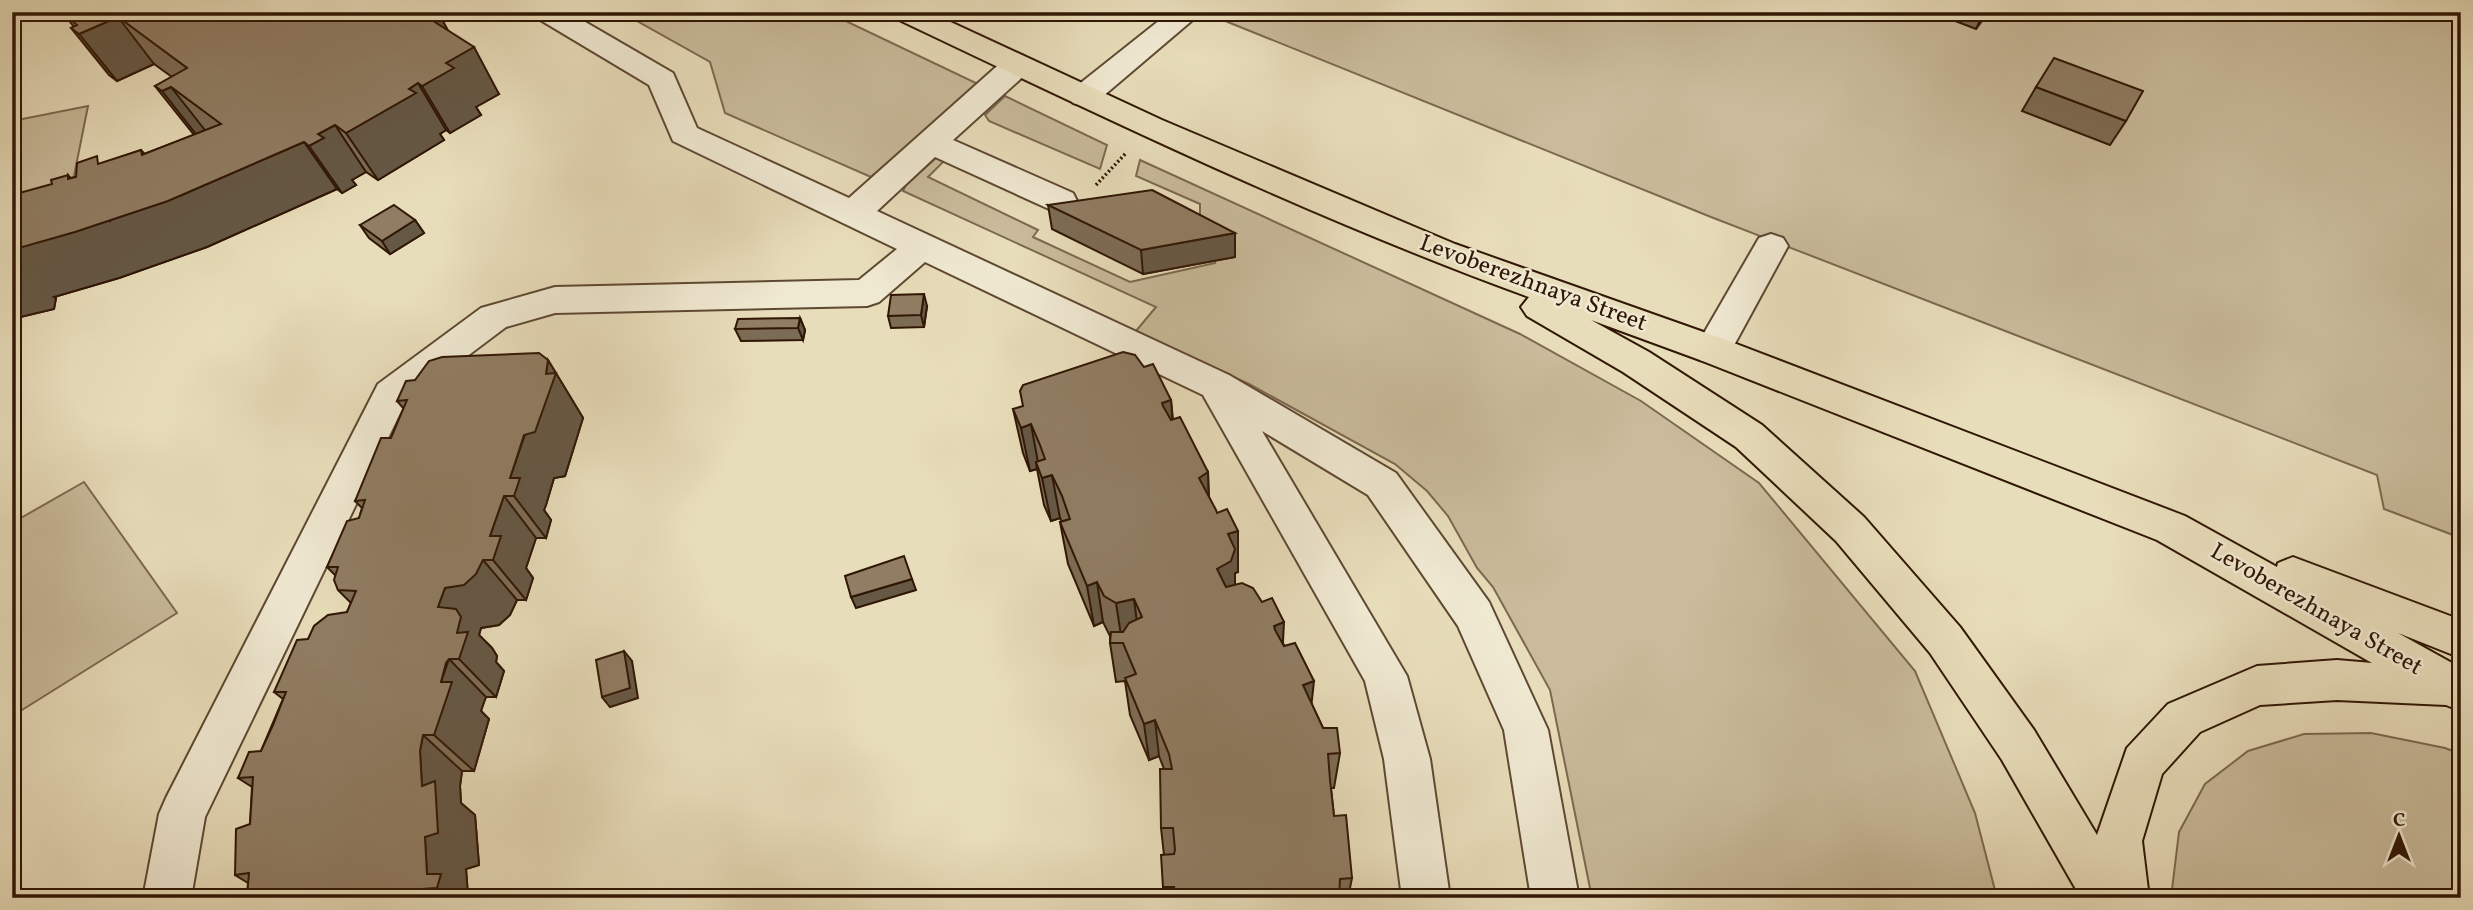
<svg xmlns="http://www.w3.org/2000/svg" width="2473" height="910" font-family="Vollkorn,serif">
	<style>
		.green { fill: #c9bb9b; stroke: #7c6850; stroke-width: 2 }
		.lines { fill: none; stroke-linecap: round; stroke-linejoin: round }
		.minor-casing { stroke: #5e4832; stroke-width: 4 }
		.major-casing { stroke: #301605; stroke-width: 4 }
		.path { stroke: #301605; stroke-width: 3.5; stroke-dasharray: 2 2.5; stroke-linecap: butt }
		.minor { fill: #f0e9d2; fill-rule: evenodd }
		.major { fill: #e8ddba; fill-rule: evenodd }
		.wall { fill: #7c6c55; stroke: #301605; stroke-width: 2 }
		.shaded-wall { fill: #655845; stroke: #301605; stroke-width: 2 }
		.building { fill: #907d63; stroke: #301605; stroke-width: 2 }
		.labels { text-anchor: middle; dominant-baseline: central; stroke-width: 5; stroke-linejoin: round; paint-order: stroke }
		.street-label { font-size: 24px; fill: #301605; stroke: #f0e9d2 }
	</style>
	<rect width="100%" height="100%" fill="#e8ddba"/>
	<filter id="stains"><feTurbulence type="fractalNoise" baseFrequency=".00286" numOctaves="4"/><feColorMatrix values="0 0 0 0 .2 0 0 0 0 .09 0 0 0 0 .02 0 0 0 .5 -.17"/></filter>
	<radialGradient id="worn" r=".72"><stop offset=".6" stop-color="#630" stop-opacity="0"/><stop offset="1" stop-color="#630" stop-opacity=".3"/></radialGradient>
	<g class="green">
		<path d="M621,12H827L978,84L871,177L725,113L710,62Z"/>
		<path d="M1203,12H2461V538L2384,509L2377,475L1711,217Z"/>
		<path d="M1005,96L1107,145L1100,169L989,121L985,115Z"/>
		<path d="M88,106L70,196L12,209V121Z"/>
		<path d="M938,156L945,160L928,177L1038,230L1033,237L1130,282L1215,263L1200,221V204L1136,176L1140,160L1520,334L1641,401L1759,483L1915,671L1975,813L1997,898H1592L1550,690L1493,587L1477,568L1448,516L1427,491L1395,464L1249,384L1176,352L1136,331L1156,307L903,191L906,185Z"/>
		<path d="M84,482L177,613L22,710L12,695V523Z"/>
		<path d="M2371,733L2445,748L2461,754V898H2171L2179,832L2205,784L2248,751L2304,734Z"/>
	</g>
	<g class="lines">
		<defs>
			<g id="minor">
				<path d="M533,12H568L673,73L697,128L849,198L1005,59L1016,57L1027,59L1031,66L1027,73L953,140L1073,193L1077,201L1073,209L1061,212L1049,209L935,157L877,211L1229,375L1396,473L1489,602L1548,730L1579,898H1531L1504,730L1458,626L1368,495L1262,431L1407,676L1430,759L1450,898H1402L1384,759L1365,681L1203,395L925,262L879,302L867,306L555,313L506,327L405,403L205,817L191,898H143L159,814L166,798L378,384L481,308L555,287L859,280L897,249L673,141L649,85L537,18Z"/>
				<path d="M1170,12H1202L1095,103L1084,106L1073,103L1069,96L1073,89Z"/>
				<path d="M1771,234L1783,238L1788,246L1726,360L1713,364L1700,360L1695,350L1700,340L1759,238Z"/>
			</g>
			<path id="major" d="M891,12H929L1162,120L1455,244L1726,340L2185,516L2277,567L2278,563L2293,557L2461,620V658L2398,633L2461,668V711L2446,705L2337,700L2260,705L2200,732L2162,774L2142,841L2149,898H2081L2002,760L1930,653L1836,541L1736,447L1623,372L1527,316L1521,307L1529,297C1312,218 1103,117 895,18ZM1591,320L1700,360L2157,540L2372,663L2337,660L2257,666L2168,704L2127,748L2097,835L2034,730L1960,627L1864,517L1762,425L1649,352Z"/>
		</defs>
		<use href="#minor" class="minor-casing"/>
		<use href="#major" class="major-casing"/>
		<path class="path" d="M1096,185L1126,153"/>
		<use href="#minor" class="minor"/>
		<use href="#major" class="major"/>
	</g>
	<g class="wall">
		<path d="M62,12H438L448,31L499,94L476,107L481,115L450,133L446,130L440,134L444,140L378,180L366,172L352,180L356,185L342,193L337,189L207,247L119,278L54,297L56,298L54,309L12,319L71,178L76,177L103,163L141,150L144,154L194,135L155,86L172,77L154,64L117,81L109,75L71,28L74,27Z"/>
		<path d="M1932,12H1988L1976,29Z"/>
		<path d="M2036,87L2126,121L2110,145L2022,111Z"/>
		<path d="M1048,205L1235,257L1143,274L1052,229Z"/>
		<path d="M415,220L424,233L390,254L369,238L360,225Z"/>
		<path d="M927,306L924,327L891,328L888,316Z"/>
		<path d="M800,318L805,330L803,340L741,341L735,329Z"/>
		<path d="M548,360L583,418L565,476L554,478L546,505L544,510L551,520L546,538H536L526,568L533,578L526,600H517L510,615L499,625L481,628L479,635L492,648L497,656L496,662L504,671L496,697H486L484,701L481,711L489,719L474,771H462L460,786L461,803L475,815L479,865L466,869L468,895L472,898H245L247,897L248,883L235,875L250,824L252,787L238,778L261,751L283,699L274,692L308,639L347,612L351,603L338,590L335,575L327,567L359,518L362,508L355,501L391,438L404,409L397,401L415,380Z"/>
		<path d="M1171,400L1173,419L1208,472L1209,497L1238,572L1235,573V585L1283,643L1323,728L1340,753L1334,788H1331L1334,816L1352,878L1348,898H1164L1163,887L1164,855L1161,828L1164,769L1159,756L1149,760L1130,715L1125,681L1116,682L1110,643V636L1103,622L1094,626L1068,564L1060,522H1062L1060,518L1051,521L1044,505L1037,469L1030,471L1023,453L1013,409Z"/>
	</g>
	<g class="shaded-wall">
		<path d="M419,12H438L459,51Z"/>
		<path d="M1984,12H1988L1976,29Z"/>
		<path d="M118,17L154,64L117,81L79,34Z"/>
		<path d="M474,47L499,94L476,107L481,115L450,133L422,86L446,63Z"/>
		<path d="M418,83L446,130L440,134L444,140L378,180L346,133L409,89Z"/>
		<path d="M171,87L208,134L199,138L162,91Z"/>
		<path d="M335,125L366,172L352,180L356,185L342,193L309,146L318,134Z"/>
		<path d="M304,142L337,189L207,247L119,278L54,297L56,298L54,309L12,319V250L68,179V175L110,221L142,155L141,150L179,196Z"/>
		<path d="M415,220L424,233L390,254L382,241Z"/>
		<path d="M1235,233V257L1143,274L1141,250Z"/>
		<path d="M924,294L927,306L924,327L921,315Z"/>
		<path d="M800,318L805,330L803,340L798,328Z"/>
		<path d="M548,360L583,418L565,476L554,478L546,505L544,510L551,520L546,538L514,496L510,478L546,374Z"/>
		<path d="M1171,400L1174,444L1162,403Z"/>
		<path d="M1031,424L1039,468L1036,462L1037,469L1030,471L1021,428Z"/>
		<path d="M1208,472L1209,514L1199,478Z"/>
		<path d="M1052,475L1060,518L1051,521L1042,478Z"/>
		<path d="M504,496L536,538L526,568L533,578L526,600L493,560L490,536Z"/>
		<path d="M1238,531V572L1235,573V590L1232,602L1217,569L1228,534Z"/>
		<path d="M483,560L517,600L510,615L499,625L481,628L479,635L492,648L497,656L496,662L504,671L496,697L459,659L438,607L445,588Z"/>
		<path d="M912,579L916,590L856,608L851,597Z"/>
		<path d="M1097,582L1103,622L1094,626L1087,586Z"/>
		<path d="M1134,599L1139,638L1122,642L1116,603Z"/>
		<path d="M1284,622L1282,661L1274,626Z"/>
		<path d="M624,651L632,661L638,698L610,707L602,697Z"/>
		<path d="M449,659L486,697L481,711L489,719L474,771L434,735L441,682Z"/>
		<path d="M1314,681L1310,718L1303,685Z"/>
		<path d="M1155,720L1159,756L1149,760L1144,724Z"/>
		<path d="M423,735L462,771L460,786L461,803L475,815L479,865L466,869L468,895L472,898H450L437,888L427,874L420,751Z"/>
		<path d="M422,889L434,898H413Z"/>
	</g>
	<g class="building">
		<path d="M71,12H419L474,47L446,63L454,68L422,86L418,83L409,89L416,93L346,133L335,125L318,134L324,138L309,146L304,142L168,201L75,232L12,250V195L52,184L51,180L68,175V179L76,177L77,163L97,156L98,164L141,150L142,155L221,124L171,87L162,91L155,86L187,68L118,17L79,34L71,28L77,25L70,19L76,16Z"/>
		<path d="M2054,58L2143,91L2126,121L2036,87Z"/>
		<path d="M1152,190L1235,233L1141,250L1048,205Z"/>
		<path d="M394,205L415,220L382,241L360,225Z"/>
		<path d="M924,294L921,315L888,316L891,295Z"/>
		<path d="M800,318L798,328L735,329L738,319Z"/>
		<path d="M1123,352L1135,355L1144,367L1153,364L1171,400L1162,403L1163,406L1171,420L1180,417L1208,472L1199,478L1216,510L1217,513L1227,509L1238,531L1228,534L1235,549L1231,561L1217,569L1226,587L1242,583L1253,588L1262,602L1272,598L1284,622L1274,626L1275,630L1284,646L1295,643L1314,681L1303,685L1323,728H1337L1340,753L1328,754L1330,780L1334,816L1346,815L1352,878L1340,879L1339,898H1176L1174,887H1163L1161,855L1174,854L1175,850L1173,828H1161L1160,769H1172L1169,754L1155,720L1144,724L1125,678L1136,674L1123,643H1110L1111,632H1123L1129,623L1142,617L1134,599L1116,603L1104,596L1097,582L1087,586L1060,522L1070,519L1062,496L1052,475L1042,478L1036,462L1045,459L1040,445L1031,424L1021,428L1013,409L1023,406L1020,391L1023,385Z"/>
		<path d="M539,353L548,360L546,374L556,373L535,432L524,435L515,463L510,478H520L514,496H504L491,533L490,536H501L493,560H483L476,574L464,585L445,588L438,607L456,609L461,617L457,633L468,632L459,659H449L446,663L441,682H452L434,735H423L420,751L422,786L435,781L438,833L425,837L427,874H441L437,888L422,889L413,898H245L247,897L249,873L235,875L236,829L250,824L253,777L238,778L249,752L261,751L273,725L286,692H274L297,640L308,639L314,626L328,615L347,612L356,591L338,590L334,580L338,567H327L347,521L359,518L365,500L355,501L381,438H391L407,400L397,401L406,381L415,380L429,361L442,357Z"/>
		<path d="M904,556L912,579L851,597L845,576Z"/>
		<path d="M624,651L630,688L602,697L596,660Z"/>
	</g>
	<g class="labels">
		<g class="street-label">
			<text transform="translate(1533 284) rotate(20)">Levoberezhnaya Street</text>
			<text transform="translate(2316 610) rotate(30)">Levoberezhnaya Street</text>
		</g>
	</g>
	<rect width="2473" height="910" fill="none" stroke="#e8ddba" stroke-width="42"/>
	<rect x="14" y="14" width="2445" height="882" fill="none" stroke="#301605" stroke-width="3.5"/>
	<rect x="21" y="21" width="2431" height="868" fill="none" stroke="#301605" stroke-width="2"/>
	<g transform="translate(2399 836)" stroke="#f0e9d2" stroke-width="5" paint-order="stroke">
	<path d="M0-5L12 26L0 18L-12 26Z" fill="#301605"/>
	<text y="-10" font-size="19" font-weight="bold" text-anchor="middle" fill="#301605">С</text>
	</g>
	<rect width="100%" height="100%" filter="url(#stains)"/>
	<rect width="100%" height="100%" fill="url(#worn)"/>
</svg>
